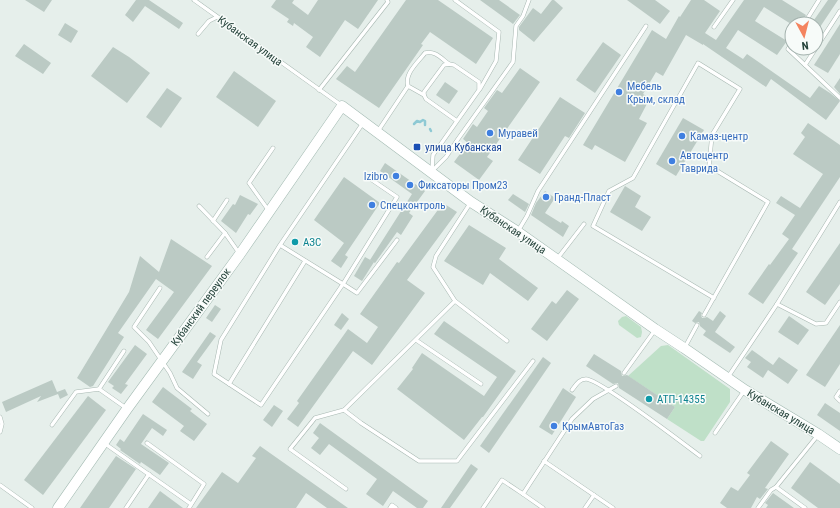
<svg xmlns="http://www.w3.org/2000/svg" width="840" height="508" font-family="'Roboto Condensed',sans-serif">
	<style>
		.green { fill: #bfe0c8 }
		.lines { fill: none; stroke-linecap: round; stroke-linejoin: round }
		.stream { stroke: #8ec9d4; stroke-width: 2.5 }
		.building { fill: #bbcac4 }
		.service-casing { stroke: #a8b8b2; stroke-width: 4.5 }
		.secondary-casing { stroke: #a4bbb3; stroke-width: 11 }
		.service { stroke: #fff; stroke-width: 3.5 }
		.secondary { stroke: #fff; stroke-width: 10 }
		.shop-dot { fill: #3f7fe0; stroke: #f7fbf9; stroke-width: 1.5 }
		.transit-dot { fill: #1a4fb4; stroke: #f7fbf9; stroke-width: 1.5 }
		.culture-dot { fill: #0f9aa8; stroke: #f7fbf9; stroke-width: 1.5 }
		.labels { text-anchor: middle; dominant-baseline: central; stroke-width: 3; stroke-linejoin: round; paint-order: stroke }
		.street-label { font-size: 11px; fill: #24423a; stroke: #f7fbf9 }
		.shop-label { font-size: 11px; fill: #366cbe; stroke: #f7fbf9; text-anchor: start }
		.transit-label { font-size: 11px; fill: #164399; stroke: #f7fbf9; text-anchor: start }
		.culture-label { font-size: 11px; fill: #0d838f; stroke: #f7fbf9; text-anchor: start }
	</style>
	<rect width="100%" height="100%" fill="#e6efeb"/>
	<g class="green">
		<path d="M626,316L641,327L642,332L641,337L637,338L619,325L618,321L622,317Z"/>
		<path d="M668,345L730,389V402L704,441H701L667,419L675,407L628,376L661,346Z"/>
	</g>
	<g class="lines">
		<g class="stream">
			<path d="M414,124L417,121L420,122L423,120L425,121V125"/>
			<path d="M430,129L431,131"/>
		</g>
	</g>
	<g class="building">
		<path d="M25,0H52L44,12Z"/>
		<path d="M136,0H149L183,23L179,29L145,6L133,22L125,15Z"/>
		<path d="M276,0H294L292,3L308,15L318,0H378L358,29L345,20L320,57L306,47L313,37L294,23L293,26L287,22L289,19L271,7Z"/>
		<path d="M406,0H438L493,38L476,64L430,32L421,44L423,45L379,108L336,79L347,66L355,72Z"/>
		<path d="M480,0H499L520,15L513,24Z"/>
		<path d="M552,0H554L563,8L534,42L519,30V27L533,8L541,14Z"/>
		<path d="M627,0H655L670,11L660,24Z"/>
		<path d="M691,0H704L720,11L705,33L716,40L744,0H782L806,15L801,24H791L764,7L755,21L787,41L777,55L738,30L726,48L743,59L747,54L810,98L819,86L830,93L840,101L826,120L771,79L766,87L703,44V45L686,35L663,76L656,72L643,94L650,98L639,119L647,123L625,162L595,145L592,150L583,145L652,30L666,39L679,16L680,17Z"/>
		<path d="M828,0H838L816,33V24H808L811,19L814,20Z"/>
		<path d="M65,23L78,31L71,43L58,35Z"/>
		<path d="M840,24V54L828,73L814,65Z"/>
		<path d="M603,42L621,55L595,93L576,80Z"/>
		<path d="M24,44L51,63L43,74L15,56Z"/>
		<path d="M113,47L129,57L150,73L127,103L91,76Z"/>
		<path d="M520,68L540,82L487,157L493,161L479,180L454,162L468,143L463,139L473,124L477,127L488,111L484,108L497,90L502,93Z"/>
		<path d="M234,71L276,101L258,127L216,97Z"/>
		<path d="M840,78V94L834,87Z"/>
		<path d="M445,82L458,91L449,104L436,95Z"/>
		<path d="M167,88L182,98L161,128L146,117Z"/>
		<path d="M560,97L585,113L569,138L565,136L540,174L518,160Z"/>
		<path d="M683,118L704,130L676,176L656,164Z"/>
		<path d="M808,123L840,145V177L792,249L798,253L763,304L748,294L769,264L770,265L789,239L782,234L795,215L776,203L781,196L800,208L823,174L793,154L805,137L801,133Z"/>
		<path d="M385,163L425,191L409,213L413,216L401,235L397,232L375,263L370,260L412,194L380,171Z"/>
		<path d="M344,177L380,203L345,255L348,257L341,268L331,261L344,243L314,220Z"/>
		<path d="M625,186L641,196L635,207L651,217L642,231L610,212Z"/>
		<path d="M545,191L555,198L545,213L561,223L562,221L569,226L563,237L531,215L536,203Z"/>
		<path d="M513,194L529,204L525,212L508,200Z"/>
		<path d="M240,195L258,204L250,215L248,214L236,233L221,221L233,204L235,205Z"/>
		<path d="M443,203L457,212L407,280L425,293L372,365L353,351L298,427L287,419L299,403L297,401L348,329L367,343L378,327L360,314L397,262L399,263Z"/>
		<path d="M469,225L506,248L499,259L538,288L528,301L490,273L483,285L444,261Z"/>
		<path d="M171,239L212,266L158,339L146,330L174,292L156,279L118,333L124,337L93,386L90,387L77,378L129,292L140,256L159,272Z"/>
		<path d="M840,243V284L825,305L806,292Z"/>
		<path d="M365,257L374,262L362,281L354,276Z"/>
		<path d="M567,290L579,299L547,341L531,329L552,301L556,304Z"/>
		<path d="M215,305L221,309L212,322L206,318Z"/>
		<path d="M699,311L702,313L701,315L702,318H704L707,317L713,321L720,311L726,316L715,332L735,347L730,353L703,335L706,331L700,326L699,322L695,323L692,321Z"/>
		<path d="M342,313L349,319L341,330L334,325Z"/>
		<path d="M789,316L809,330L798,345L778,332Z"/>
		<path d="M444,321L516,371L483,417H482L464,440L397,389L413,369L412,368L422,353L484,396L497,377L434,334Z"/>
		<path d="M840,325V364L825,387L806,375Z"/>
		<path d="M210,332L216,336L197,362L202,365L193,379L182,372Z"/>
		<path d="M135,345L147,354L125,384L128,385L121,394L112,388L114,386L108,382Z"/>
		<path d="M752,350L773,365L779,357L798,370L788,384L768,370L763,378L747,367L751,362L745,358Z"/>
		<path d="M594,354L621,371L622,376L627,375L675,407L667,419L619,388L618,383L613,384L586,366Z"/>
		<path d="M543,357L551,363L489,453L480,446Z"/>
		<path d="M52,380L57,392L65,389L68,395L60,399L58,394L37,402L41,396L6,412L2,402Z"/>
		<path d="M163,387L192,409L190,411L207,424L194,441L180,431L184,426L152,402Z"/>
		<path d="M563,388L576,397L552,435L539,427Z"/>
		<path d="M88,396L106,410L43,495L24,480Z"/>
		<path d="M825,403L840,413V431L817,415Z"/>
		<path d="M274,405L283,411L272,427L263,420Z"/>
		<path d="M143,414L167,430L163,436L152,428L141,444L169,463L160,475L141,462L140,464L120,450L121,449L116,445L120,439L124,442Z"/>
		<path d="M320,423L428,501L423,508H417L393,491L383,506L366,494L377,479L329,444L320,455L311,448L319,438L313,433Z"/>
		<path d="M771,441L789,454L765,488L768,489L760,499L757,497L751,508H727L720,503L731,487L738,491L750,475L747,473Z"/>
		<path d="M260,446L348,508H327L306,493L296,508H196L222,472L238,483L256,458L252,456Z"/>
		<path d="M116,456L136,469L109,508H80Z"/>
		<path d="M810,462L840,484V508H818L791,488Z"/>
		<path d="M471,464L478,469L450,508H441Z"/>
		<path d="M160,491L183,508H148Z"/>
		<path d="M773,493L794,508H766L768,505L765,503Z"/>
	</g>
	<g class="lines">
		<defs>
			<g id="service">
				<path d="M194,0L341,105"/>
				<path d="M455,0L499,32L496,61L480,89"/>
				<path d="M804,24L819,0"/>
				<path d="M714,27L733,0"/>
				<path d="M198,34L209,21L217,17"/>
				<path d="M792,42L788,49L840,98"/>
				<path d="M816,48L840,11"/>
				<path d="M805,65L816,48"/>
				<path d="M408,86C404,74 418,62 425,53C435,50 442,59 449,64"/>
				<path d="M319,90L388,2L387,0"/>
				<path d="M378,131L408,86L424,95"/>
				<path d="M432,170L433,155L479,90V82L454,65L449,64L444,65L424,92V95L426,99L457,121"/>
				<path d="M432,171L446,157L458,139L513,62L516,26L523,16L529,0"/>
				<path d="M372,180L397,197L343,284L357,293L397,240"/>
				<path d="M471,202L436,256L433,267L455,301L344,410L361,423L419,461H457L533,361"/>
				<path d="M199,206L225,233L239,253"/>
				<path d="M269,211L249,183L273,148"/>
				<path d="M213,221L227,200"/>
				<path d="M518,231L527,216L538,191L646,26"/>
				<path d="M280,245L343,284L261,405L214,374L221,340L280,245L363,123"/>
				<path d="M207,257L225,233"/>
				<path d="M557,259L584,224"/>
				<path d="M160,288L134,327L149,342L170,373L177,388L208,414"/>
				<path d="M455,301L507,341"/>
				<path d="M777,304L840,202"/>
				<path d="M704,315L768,202L709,166L712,135L740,89L698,63L633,178L609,191L593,226L714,298"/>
				<path d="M416,340L481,384"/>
				<path d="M685,347L697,325"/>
				<path d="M624,373L655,330"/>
				<path d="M728,377L777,304L816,324L826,323L840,302"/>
				<path d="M229,384L305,261"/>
				<path d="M99,389L124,351"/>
				<path d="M572,390C576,385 579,379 586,379C599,379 684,444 700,456"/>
				<path d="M840,391L836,397L840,401"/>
				<path d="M344,410L315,418L290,449L346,489"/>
				<path d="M0,417L2,424L0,432"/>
				<path d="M52,425L76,392L99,389L126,408"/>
				<path d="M715,433L744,391"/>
				<path d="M104,443L191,504"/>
				<path d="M147,443L204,484L189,508"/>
				<path d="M544,461L613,508"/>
				<path d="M0,485L32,508"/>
				<path d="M523,494L543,508"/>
				<path d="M126,508L149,474"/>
				<path d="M390,508L392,505L396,508"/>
				<path d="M483,508L502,480L523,494L572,419L593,399L616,386"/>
				<path d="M585,508L594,495"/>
				<path d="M758,508L771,490L776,487"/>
				<path d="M805,508L776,487L818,435"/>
			</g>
			<path id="secondary" d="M58,508L127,409L240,254L342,106L471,202L518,232L655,329L684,348L745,390L818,434L840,449"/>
		</defs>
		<use href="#service" class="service-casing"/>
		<use href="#secondary" class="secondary-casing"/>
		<use href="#service" class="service"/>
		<use href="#secondary" class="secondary"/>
	</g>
	<g class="shop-dot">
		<circle cx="619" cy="92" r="4"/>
		<circle cx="490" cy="133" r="4"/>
		<circle cx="682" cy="136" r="4"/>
		<circle cx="672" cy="161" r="4"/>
		<circle cx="396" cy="176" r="4"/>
		<circle cx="410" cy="185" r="4"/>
		<circle cx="546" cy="197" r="4"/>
		<circle cx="372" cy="205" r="4"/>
		<circle cx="554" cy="426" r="4"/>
	</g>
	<rect class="transit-dot" x="413" y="143" width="8" height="8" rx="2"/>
	<g class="culture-dot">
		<circle cx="295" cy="242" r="4"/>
		<circle cx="649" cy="399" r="4"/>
	</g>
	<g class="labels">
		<g class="street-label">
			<text transform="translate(250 41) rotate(36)">Кубанская улица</text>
			<text transform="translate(513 230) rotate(34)">Кубанская улица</text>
			<text transform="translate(201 307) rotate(-54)">Кубанский переулок</text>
			<text transform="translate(781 412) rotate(31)">Кубанская улица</text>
		</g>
		<g class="shop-label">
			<text x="627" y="86">Мебель<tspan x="627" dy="13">Крым, склад</tspan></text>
			<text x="498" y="133">Муравей</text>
			<text x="690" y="136">Камаз-центр</text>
			<text x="680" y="155">Автоцентр<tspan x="680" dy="13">Таврида</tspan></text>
			<text x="388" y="176" text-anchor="end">Izibro</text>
			<text x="418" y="185">Фиксаторы Пром23</text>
			<text x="554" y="197">Гранд-Пласт</text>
			<text x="380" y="205">Спецконтроль</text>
			<text x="562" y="426">КрымАвтоГаз</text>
		</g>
		<g class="transit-label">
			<text x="425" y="147">улица Кубанская</text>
		</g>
		<g class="culture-label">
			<text x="303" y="242">АЗС</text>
			<text x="657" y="399">АТП-14355</text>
		</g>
	</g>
	<g transform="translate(804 36) rotate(173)"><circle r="19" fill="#f7fbf9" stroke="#a3b1ad"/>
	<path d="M0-3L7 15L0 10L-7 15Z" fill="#f4845f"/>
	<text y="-6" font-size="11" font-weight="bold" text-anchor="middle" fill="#24423a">N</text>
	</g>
</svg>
